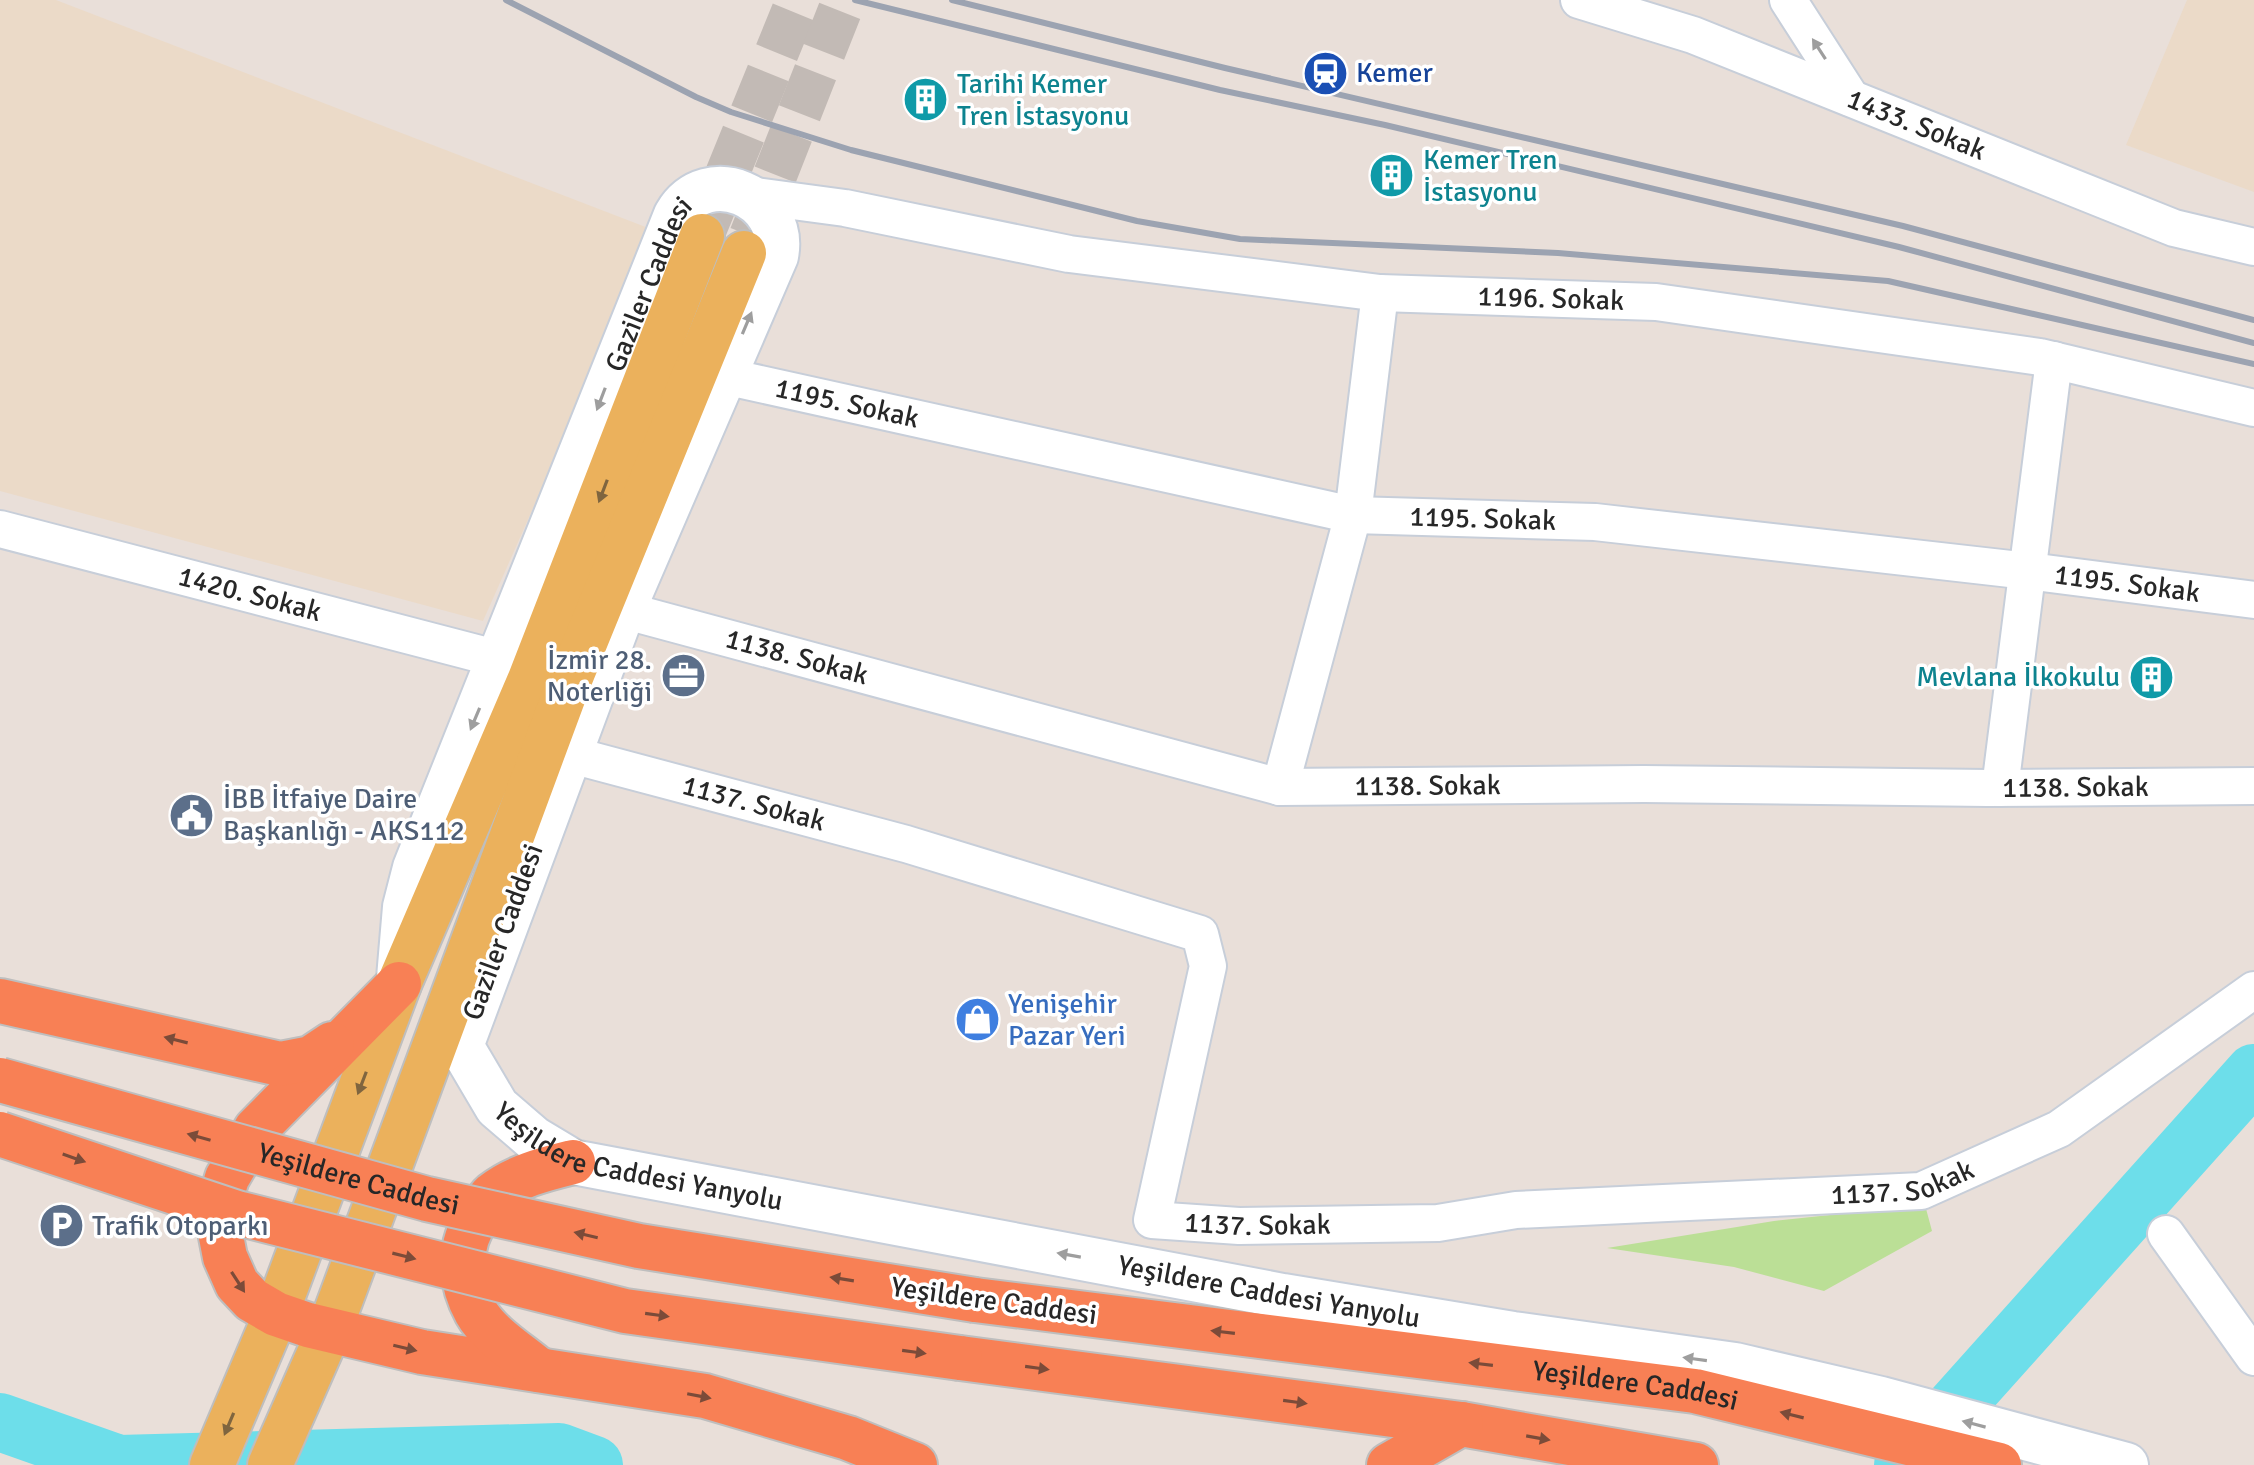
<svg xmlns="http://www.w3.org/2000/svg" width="2254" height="1465" font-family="Signika,sans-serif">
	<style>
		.education { fill: #ebdac8 }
		.green { fill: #bbdf96 }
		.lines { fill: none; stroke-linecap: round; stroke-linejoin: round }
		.river { stroke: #6ddeea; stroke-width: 58 }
		.primary-tunnel { stroke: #c2bab5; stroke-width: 44; stroke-dasharray: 44 22; stroke-linecap: butt }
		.street-casing { stroke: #c7ced9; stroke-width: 40 }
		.secondary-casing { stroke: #c7ced9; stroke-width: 48 }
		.primary-casing { stroke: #bebebe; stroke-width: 48 }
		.highway-casing { stroke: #bebebe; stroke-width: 48 }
		.street { stroke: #fff; stroke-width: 36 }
		.secondary { stroke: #fff; stroke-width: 44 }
		.primary { stroke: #ebb15c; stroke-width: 44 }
		.highway { stroke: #f88055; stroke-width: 44 }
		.rail { stroke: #9ca3b1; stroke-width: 6 }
		.highway-bridge-casing { stroke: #bebebe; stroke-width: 48; stroke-linecap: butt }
		.highway-bridge { stroke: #f88055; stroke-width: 44 }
		.oneway { fill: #9e9e9e }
		.oneway2 { fill: #7f653f }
		.oneway3 { fill: #7b4b39 }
		.labels { text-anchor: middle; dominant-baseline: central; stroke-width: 7; stroke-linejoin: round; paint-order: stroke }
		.transit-label { font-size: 28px; fill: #164399; stroke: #fff; text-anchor: start }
		.culture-label { font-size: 28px; fill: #0d838f; stroke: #fff; text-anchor: start }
		.street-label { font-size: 28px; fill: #272727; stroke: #fff }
		.service-label { font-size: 28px; fill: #4e5e75; stroke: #fff; text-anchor: start }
		.shop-label { font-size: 28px; fill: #366cbe; stroke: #fff; text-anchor: start }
	</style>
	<rect width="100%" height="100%" fill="#e9dfd9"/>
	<g class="education">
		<path d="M0,0H56L656,231L483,621L0,491Z"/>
		<path d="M2187,0H2254V192L2126,145Z"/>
	</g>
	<path class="green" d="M1925,1205L1932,1231L1824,1291L1734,1267L1607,1248L1774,1221Z"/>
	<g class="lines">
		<g class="river">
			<path d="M0,1422L119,1464L559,1452L594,1465"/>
			<path d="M1903,1465L2254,1073"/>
		</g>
		<g class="primary-tunnel">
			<path d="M702,236L798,0"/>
			<path d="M751,236L844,0"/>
		</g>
		<defs>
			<g id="street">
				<path id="s1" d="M1579,0L1693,35L2174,228L2254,247"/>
				<path d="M1788,0L1851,98"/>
				<path id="s2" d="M741,194L845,208L1069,254L1380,293L1656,302L2040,357L2254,408"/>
				<path id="s3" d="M724,376L1353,515L1595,522L2028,571L2254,600"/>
				<path id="s4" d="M0,529L499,659"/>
				<path id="s5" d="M623,610L1280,787L1644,784L1988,788L2254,786"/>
				<path id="s6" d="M568,754L906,844L1200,934L1208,966L1152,1220L1239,1226L1438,1223L1516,1210L1921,1191L2059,1129L2254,990"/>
				<path d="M1280,787L1353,515L1380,293"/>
				<path d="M2000,788L2054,360"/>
				<path d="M2166,1234L2254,1357"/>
			</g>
			<g id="secondary">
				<path id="s7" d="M399,978L405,907L415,868L676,215C707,162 788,197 776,256L623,610L461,1046L497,1107L533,1138L573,1162L1283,1296L1513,1334L1735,1365L1881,1399L2126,1465"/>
			</g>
			<g id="primary">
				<path d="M212,1465L276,1314L399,984L530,679L702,236"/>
				<path d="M270,1465L329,1331L569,682L744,253"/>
			</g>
			<g id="highway">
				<path d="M399,984L256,1129L227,1178L222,1195L219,1226L225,1257L237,1284L252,1300L276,1314L308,1325L422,1352L705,1396L848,1438L915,1465"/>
				<path d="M0,1001L280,1064L311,1058L332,1044"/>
				<path id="s8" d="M975,1300L1695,1391L1999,1465"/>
				<path d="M960,1358L1461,1424L1696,1465"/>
				<path d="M539,1370C519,1353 489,1335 476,1312C458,1279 458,1245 479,1214C483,1207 487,1199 493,1194C516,1176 545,1169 573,1162"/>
				<path d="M1389,1465L1461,1424"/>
			</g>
		</defs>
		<use href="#street" class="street-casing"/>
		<use href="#secondary" class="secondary-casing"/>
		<use href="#primary" class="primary-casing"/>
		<use href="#highway" class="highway-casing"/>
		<use href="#street" class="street"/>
		<use href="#secondary" class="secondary"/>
		<use href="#primary" class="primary"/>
		<use href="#highway" class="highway"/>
		<g class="rail">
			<path d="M506,0L696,97L731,112L851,150L1137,221L1240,239L1558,253L1888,281L2254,364"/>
			<path d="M855,0L1220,90L1385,125L1899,247L2254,343"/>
			<path d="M952,0L1225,68L1903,226L2254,320"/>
		</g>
		<defs>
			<g id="highway-bridge">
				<path id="s9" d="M0,1080L427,1199L639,1246L975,1300"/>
				<path d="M0,1134L237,1213L625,1311L960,1358"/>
			</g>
		</defs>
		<use href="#highway-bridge" class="highway-bridge-casing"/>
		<use href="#highway-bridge" class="highway-bridge"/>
	</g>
	<defs><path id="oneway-solid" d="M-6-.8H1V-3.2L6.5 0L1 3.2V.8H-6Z" transform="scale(2)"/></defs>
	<g class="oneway">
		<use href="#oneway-solid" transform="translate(1819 49) rotate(-123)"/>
		<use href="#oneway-solid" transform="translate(747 323) rotate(-67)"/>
		<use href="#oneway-solid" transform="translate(601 399) rotate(111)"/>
		<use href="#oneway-solid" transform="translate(475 719) rotate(113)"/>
		<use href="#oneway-solid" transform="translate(1069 1255) rotate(-170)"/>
		<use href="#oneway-solid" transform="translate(1695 1359) rotate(-172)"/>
		<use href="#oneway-solid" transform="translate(1974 1424) rotate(-165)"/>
	</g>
	<g class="oneway2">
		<use href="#oneway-solid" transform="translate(603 491) rotate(111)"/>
		<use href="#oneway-solid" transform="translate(362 1083) rotate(111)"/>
		<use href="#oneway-solid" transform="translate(229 1424) rotate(113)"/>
	</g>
	<g class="oneway3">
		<use href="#oneway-solid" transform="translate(176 1040) rotate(-166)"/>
		<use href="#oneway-solid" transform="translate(199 1137) rotate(-164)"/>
		<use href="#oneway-solid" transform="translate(74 1158) rotate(19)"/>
		<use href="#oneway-solid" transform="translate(586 1235) rotate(-167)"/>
		<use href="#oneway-solid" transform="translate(404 1256) rotate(14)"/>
		<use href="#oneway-solid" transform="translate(842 1279) rotate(-171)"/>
		<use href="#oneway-solid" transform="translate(238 1282) rotate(57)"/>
		<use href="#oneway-solid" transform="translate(657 1315) rotate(8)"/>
		<use href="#oneway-solid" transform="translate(1223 1332) rotate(-173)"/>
		<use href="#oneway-solid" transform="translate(405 1348) rotate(13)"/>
		<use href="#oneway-solid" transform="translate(914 1352) rotate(8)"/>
		<use href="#oneway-solid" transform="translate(1481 1364) rotate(-173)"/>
		<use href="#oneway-solid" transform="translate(1037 1368) rotate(8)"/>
		<use href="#oneway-solid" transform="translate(699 1396) rotate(11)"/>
		<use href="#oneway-solid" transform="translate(1295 1402) rotate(8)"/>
		<use href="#oneway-solid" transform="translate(1792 1415) rotate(-166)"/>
		<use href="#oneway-solid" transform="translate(1538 1438) rotate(10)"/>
	</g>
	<defs>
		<symbol id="station-disc" viewBox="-11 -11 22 22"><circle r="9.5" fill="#1a4fb4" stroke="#fff"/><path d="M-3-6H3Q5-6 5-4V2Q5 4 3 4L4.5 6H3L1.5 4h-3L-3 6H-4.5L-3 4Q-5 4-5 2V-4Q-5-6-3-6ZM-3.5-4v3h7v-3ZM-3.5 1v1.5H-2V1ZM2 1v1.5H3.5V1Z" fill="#fff"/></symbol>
		<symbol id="building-disc" viewBox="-11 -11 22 22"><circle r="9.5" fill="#0f9aa8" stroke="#fff"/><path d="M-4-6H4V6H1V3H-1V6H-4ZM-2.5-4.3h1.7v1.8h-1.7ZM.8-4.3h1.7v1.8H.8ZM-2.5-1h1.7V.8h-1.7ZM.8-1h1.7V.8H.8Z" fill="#fff"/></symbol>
		<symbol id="office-disc" viewBox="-11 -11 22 22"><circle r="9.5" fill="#5c6f8a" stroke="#fff"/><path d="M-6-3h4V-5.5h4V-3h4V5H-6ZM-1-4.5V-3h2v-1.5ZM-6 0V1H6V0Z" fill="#fff"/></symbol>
		<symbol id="civic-disc" viewBox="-11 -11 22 22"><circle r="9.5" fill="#5c6f8a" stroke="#fff"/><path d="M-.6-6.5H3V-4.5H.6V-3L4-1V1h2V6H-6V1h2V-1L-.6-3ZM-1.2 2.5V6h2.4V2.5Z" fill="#fff"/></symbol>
		<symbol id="shop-disc" viewBox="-11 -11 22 22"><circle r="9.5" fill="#3f7fe0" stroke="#fff"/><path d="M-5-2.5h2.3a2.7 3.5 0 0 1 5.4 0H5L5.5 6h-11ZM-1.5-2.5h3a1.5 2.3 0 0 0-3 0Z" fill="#fff"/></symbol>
		<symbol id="parking-disc" viewBox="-11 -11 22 22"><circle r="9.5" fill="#5c6f8a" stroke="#fff"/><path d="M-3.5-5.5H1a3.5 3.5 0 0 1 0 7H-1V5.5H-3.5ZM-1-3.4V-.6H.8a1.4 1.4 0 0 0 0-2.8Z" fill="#fff"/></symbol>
	</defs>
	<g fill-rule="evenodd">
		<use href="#station-disc" x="1300" y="48" width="51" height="51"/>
		<use href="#building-disc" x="900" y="74" width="51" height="51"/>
		<use href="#building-disc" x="1366" y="150" width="51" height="51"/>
		<use href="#office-disc" x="658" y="650" width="51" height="51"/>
		<use href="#building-disc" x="2126" y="652" width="51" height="51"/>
		<use href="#civic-disc" x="166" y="790" width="51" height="51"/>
		<use href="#shop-disc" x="952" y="994" width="51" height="51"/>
		<use href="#parking-disc" x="36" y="1200" width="51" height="51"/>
	</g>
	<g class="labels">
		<g class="transit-label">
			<text x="1356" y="73">Kemer</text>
		</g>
		<g class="culture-label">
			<text x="957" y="84">Tarihi Kemer<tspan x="957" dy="32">Tren İstasyonu</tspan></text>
			<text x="1423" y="160">Kemer Tren<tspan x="1423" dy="32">İstasyonu</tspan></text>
			<text x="2120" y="677" text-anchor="end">Mevlana İlkokulu</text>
		</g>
		<g class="street-label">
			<text stroke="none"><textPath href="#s1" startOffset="360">1433. Sokak</textPath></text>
			<text stroke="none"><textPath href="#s7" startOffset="740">Gaziler Caddesi</textPath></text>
			<text stroke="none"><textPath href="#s2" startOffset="818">1196. Sokak</textPath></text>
			<text stroke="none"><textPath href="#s3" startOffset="126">1195. Sokak</textPath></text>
			<text stroke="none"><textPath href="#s3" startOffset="774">1195. Sokak</textPath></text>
			<text stroke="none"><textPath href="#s3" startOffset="1422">1195. Sokak</textPath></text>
			<text stroke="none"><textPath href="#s4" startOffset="258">1420. Sokak</textPath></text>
			<text stroke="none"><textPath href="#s5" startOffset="180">1138. Sokak</textPath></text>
			<text stroke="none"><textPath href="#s5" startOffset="828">1138. Sokak</textPath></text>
			<text stroke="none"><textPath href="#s5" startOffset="1476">1138. Sokak</textPath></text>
			<text stroke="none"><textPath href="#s6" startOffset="192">1137. Sokak</textPath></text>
			<text transform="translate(503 932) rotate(-70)">Gaziler Caddesi</text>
			<text stroke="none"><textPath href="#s7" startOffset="2044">Yeşildere Caddesi Yanyolu</textPath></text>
			<text stroke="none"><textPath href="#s9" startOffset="372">Yeşildere Caddesi</textPath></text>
			<text stroke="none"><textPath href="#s6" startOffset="1704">1137. Sokak</textPath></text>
			<text stroke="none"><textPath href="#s6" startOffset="1056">1137. Sokak</textPath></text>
			<text stroke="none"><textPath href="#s7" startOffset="2692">Yeşildere Caddesi Yanyolu</textPath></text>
			<text transform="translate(994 1301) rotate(8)">Yeşildere Caddesi</text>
			<text stroke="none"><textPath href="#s8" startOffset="666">Yeşildere Caddesi</textPath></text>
		</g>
		<g class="service-label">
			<text x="652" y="660" text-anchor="end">İzmir 28.<tspan x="652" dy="32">Noterliği</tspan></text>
			<text x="223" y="799">İBB İtfaiye Daire<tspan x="223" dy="32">Başkanlığı - AKS112</tspan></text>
			<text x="92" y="1226">Trafik Otoparkı</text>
		</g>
		<g class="shop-label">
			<text x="1008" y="1004">Yenişehir<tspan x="1008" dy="32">Pazar Yeri</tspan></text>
		</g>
	</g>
</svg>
